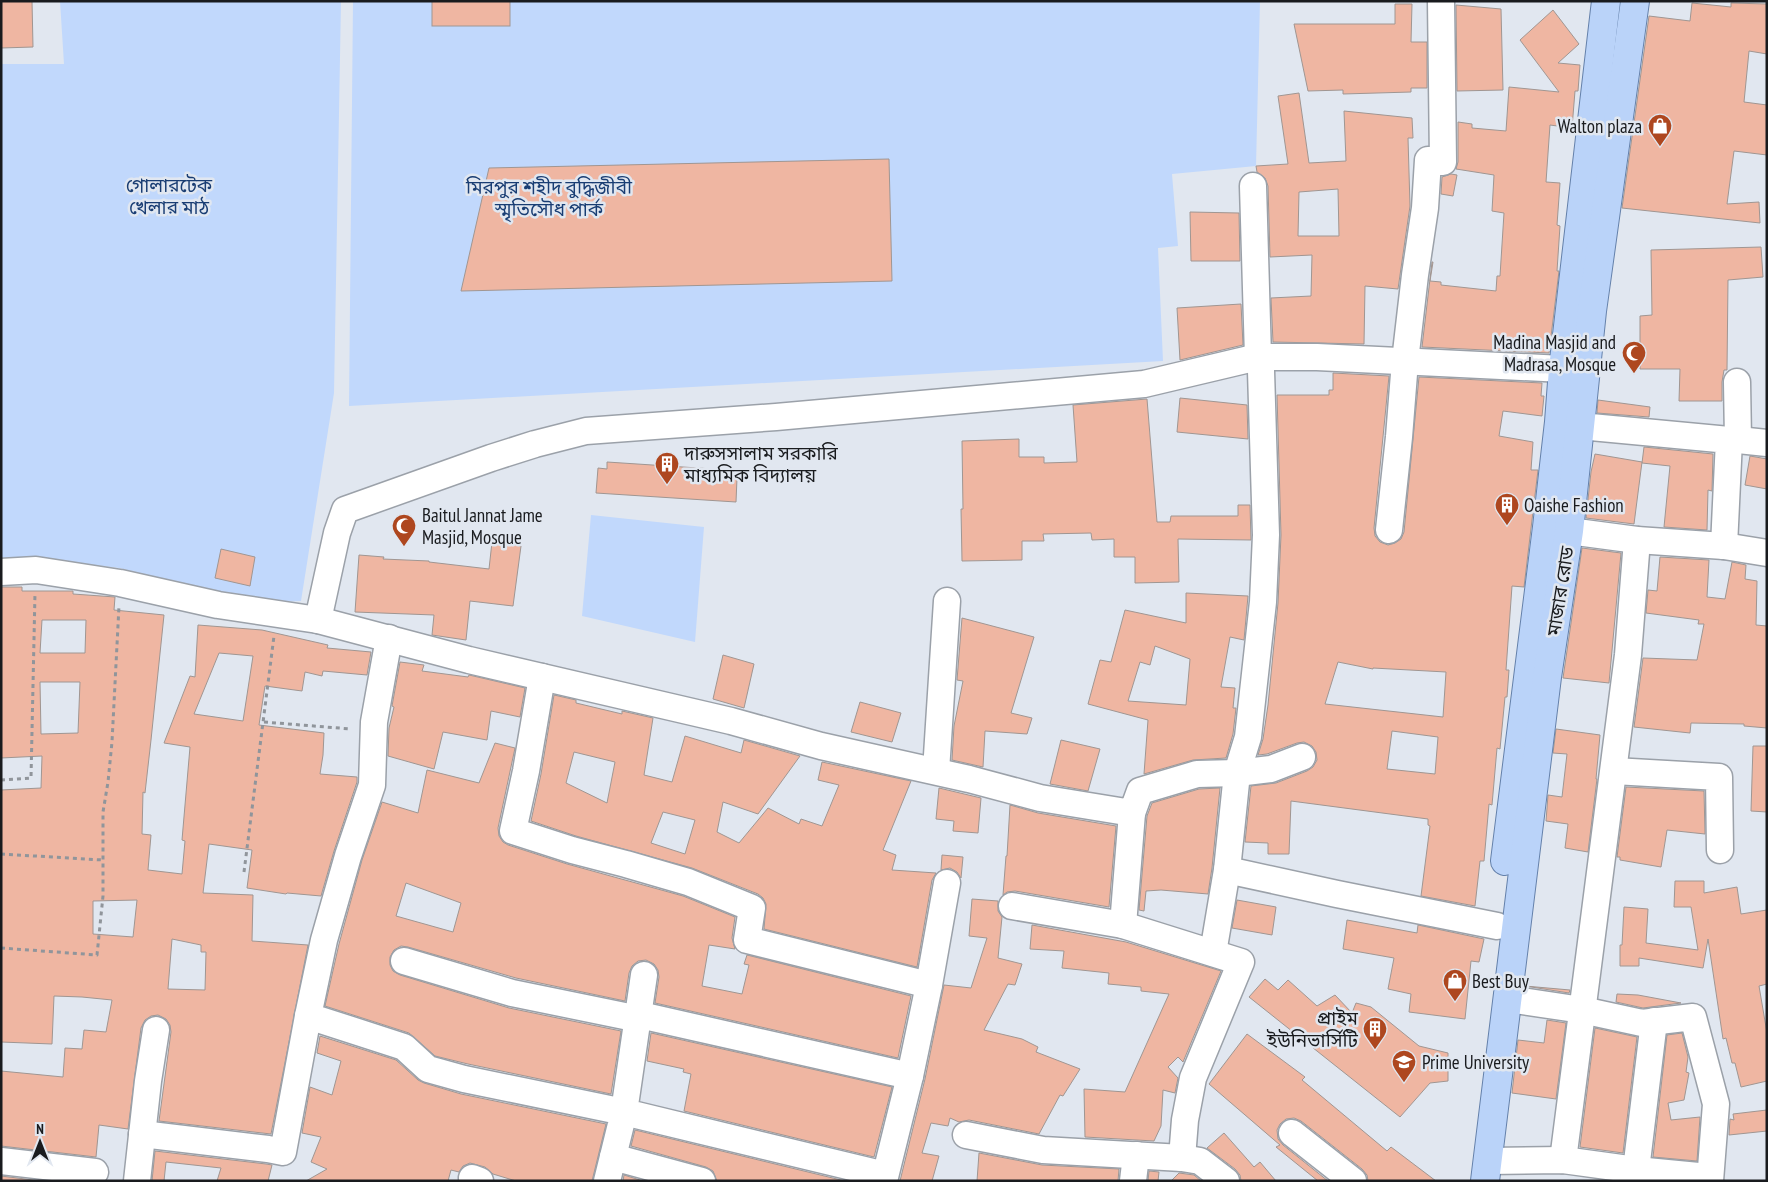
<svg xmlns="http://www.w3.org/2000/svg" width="1768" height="1182" font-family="'PT Sans Narrow','Noto Sans Bengali',sans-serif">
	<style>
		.green { fill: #c1d8fc }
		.building { fill: #efb6a2; stroke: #a09692; fill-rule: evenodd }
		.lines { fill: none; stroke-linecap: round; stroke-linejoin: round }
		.minor-casing { stroke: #9ba1a9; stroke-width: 29 }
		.major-casing { stroke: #6480aa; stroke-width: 30 }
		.path { stroke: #90959b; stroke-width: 3; stroke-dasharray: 4 4; stroke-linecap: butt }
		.minor { stroke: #fff; stroke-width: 26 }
		.major { stroke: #bad3f9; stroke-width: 28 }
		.labels { text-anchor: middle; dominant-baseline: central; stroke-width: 5; stroke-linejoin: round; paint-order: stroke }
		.poi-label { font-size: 19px; fill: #191b1e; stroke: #e1e7f0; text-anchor: start }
		.park-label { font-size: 19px; fill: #193d73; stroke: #e1e7f0 }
		.street-label { font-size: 19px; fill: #191b1e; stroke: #e1e7f0 }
	</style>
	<rect width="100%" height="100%" fill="#e1e7f0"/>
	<g class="green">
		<path d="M60,1H341L334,393L301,601L258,603L119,568L31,557L1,560V64H64Z"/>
		<path d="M353,1H1260L1256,166L1172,174L1178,246L1158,248L1163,361L349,406Z"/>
		<path d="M591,515L704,527L695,642L582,616Z"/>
	</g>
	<g class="building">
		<path d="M1,1H32L33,47L1,48Z"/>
		<rect x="432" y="1" width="78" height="25"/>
		<path d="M1692,3L1731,7V3L1767,4V54L1749,51L1744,102L1767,105V155L1734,151L1727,204L1759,202L1760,223L1622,208L1649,16L1690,21Z"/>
		<path d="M1395,4H1412L1411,42H1427V88H1411V92L1343,94V90L1308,91L1294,24H1395Z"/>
		<path d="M1456,5L1501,9L1503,90L1457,91Z"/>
		<path d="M1553,10L1579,44L1558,63L1580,65L1578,91H1575L1572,128L1550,125L1546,182L1560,183L1557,225L1560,226L1557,271H1559L1549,353L1422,347L1432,262H1433L1430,281L1441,282V285L1496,291L1497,276H1500L1504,213L1492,211L1494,175L1456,169L1458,162V122L1472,124V128L1506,131L1509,87L1559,92L1520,40Z"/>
		<path d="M1299,93L1309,163L1346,161L1344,111L1412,118L1413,138H1408L1410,206L1398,289L1365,286L1364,344L1273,342L1271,298L1311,296L1312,255L1270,257L1268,186L1265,178L1257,172L1256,166L1288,164L1278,96ZM1338,189L1339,236H1298L1299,192Z"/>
		<path d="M889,159L892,281L461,291L489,168Z"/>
		<path d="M1451,174L1457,175L1453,196L1441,194L1442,177Z"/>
		<path d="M1190,212L1239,213L1240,261H1191Z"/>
		<path d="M1761,247L1763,277L1728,280L1727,370H1724L1722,382V401H1679L1680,369H1640V316L1652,315L1651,250Z"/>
		<path d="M1241,304L1243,345L1180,360L1177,308Z"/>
		<path d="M1333,373L1389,376L1374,528L1375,536L1380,542L1388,545L1395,543L1401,539L1404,532L1419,377L1542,383L1541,396H1544L1542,416L1503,411L1499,436L1533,442L1531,470H1538L1524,587L1512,586L1506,670H1509L1507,697H1505L1500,749L1497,748L1492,805L1489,804L1484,861H1480L1475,906L1421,896L1430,826L1428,825V819L1291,801L1289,854H1268V843L1245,842L1251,786L1276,783L1307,771L1313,767L1317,760L1316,752L1312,746L1304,742L1297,743L1267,754L1258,755L1263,739L1268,705L1278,603L1281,535L1277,395H1329V390H1333ZM1338,662L1373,669V668L1446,672L1443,717L1325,704ZM1392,731L1438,737L1435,774L1387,769Z"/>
		<path d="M1180,398L1247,405L1248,439L1177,432Z"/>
		<path d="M1147,399L1157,522H1170L1171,516H1238V505H1250L1251,540L1178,539L1179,582L1135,583V557H1114V539L1092,540L1091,533L1043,534L1044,541H1022V560L962,561L961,509H963L962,441L1019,439V457H1044V463L1077,462L1073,405Z"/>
		<path d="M1598,400L1650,407L1649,417L1597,413Z"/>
		<path d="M1644,447L1713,454L1712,491L1708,490L1707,530L1664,527L1670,466L1642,463Z"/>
		<path d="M1595,454L1642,462L1634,524L1586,518L1591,472Z"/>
		<path d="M1750,456L1767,459V489L1745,485Z"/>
		<path d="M607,462L713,469V476L737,478L736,502L596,493L598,468L607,469Z"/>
		<path d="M492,542L521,546L513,606L470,601L466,640L432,635L434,615L355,612L359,555L384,557L383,559L429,561V562L489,569Z"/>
		<path d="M1582,548L1621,553L1609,683L1563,678Z"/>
		<path d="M221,549L255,557L250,586L215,578Z"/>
		<path d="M1660,557L1709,560L1707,597L1725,599L1732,562L1746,565L1745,579L1757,581L1756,625L1767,626V728L1744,726V724L1691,723L1690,733L1634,727L1643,658L1697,660L1704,624H1698L1699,620L1646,613L1648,590L1657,591Z"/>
		<path d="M1,587H22V591H73V594L115,597L114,610L164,615L151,740L145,793L143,792L142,834L151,835L148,870L182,874L185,841L182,840L190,747L164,743L190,676L195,677L198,625L262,630L328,645L327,648L371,652L367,675L323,671L322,676L305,672L302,691L265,686L259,725L324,733L323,755L320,774L357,777V782L334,851L321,896L287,893L286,894L247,888L252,850L209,844L203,893L253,895L252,941L308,945L271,1134L159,1121L171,1032L170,1025L166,1019L158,1015L151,1016L145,1020L141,1028L128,1129L99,1125L96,1157L1,1146V1071L63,1077L65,1048L82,1049L84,1030L106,1032L112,1000L82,997L54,996L52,1044L1,1042V790L41,788L42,756L1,758ZM42,620H86L85,653H40ZM219,653L253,656L243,721L194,714ZM40,682H80L78,733L41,734ZM137,900L133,937L93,934V901ZM172,939L201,945V952H206L205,990L168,989Z"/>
		<path d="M1186,593L1248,596L1244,640L1230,637L1221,687L1235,688L1233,708H1236L1233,734L1226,758L1193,760L1144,774L1148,720L1088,704L1100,660L1111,662L1125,610L1186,623ZM1155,646L1190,659L1186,705L1128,701L1140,662L1150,665Z"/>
		<path d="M962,618L1034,637L1011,713L1032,718L1027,734L985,731L983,767L952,760L954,726L963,681L957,680Z"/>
		<path d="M723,655L754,664L744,708L713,699Z"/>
		<path d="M400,662L424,665L422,671L468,677L469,675L525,688L520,717L491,711L487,740L443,732L434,769L388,756L389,728L394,707L392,706Z"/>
		<path d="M554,695L576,700V703L622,714V711L653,718L644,775L672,782L685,736L741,753L744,740L800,756L758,814L723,802L717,832L739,843L768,808L799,824L801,819L822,826L839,785L818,780L822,762L911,781L883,850L896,855L892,870L936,873L932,880L917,967L764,929L766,904L763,898L758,894L692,868L576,836L531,821L541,774ZM574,752L615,762L607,803L566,783ZM663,812L695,820L685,854L651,843Z"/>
		<path d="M860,702L901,713L892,742L851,732Z"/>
		<path d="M1556,729L1600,735L1596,779H1597L1588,852L1565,848L1568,824L1546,821L1548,795L1562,797L1567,754L1553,753Z"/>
		<path d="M1061,740L1100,749L1088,791L1050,784Z"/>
		<path d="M495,743L515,748L498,828L499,836L503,842L508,845L567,864L683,896L735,917L732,938L735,949L709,945L702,986L742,994L749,965L744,964L747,955L911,996L898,1058L655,1003L659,977L658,970L654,964L646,960L638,961L632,966L629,973L625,1001L516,978L408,947L401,946L394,950L390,957V965L393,971L400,975L509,1008L621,1031L611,1094L468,1064L435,1056L409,1033L325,1006L339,944L362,860L382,802L418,813L427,770L479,783ZM406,883L461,903L453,932L396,916Z"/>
		<path d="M1753,746H1767V812L1751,811Z"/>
		<path d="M1626,787L1704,791L1705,834L1667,830L1661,867L1620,860V857H1617Z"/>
		<path d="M939,788L981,798L978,833L953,831L954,821L936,819Z"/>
		<path d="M1220,788L1212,868L1208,894L1161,890L1146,891L1144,911L1139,910L1147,816L1152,803L1199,789Z"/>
		<path d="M1010,805L1038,813L1116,826L1109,907L1015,891L1007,892L1003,895L1006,856H1007Z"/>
		<path d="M942,855L963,857L961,878L957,872L950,868L941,870Z"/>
		<path d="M1675,881H1704V893L1737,887L1741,914L1767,910V984L1759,986L1767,1033V1081L1741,1087L1735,1063H1732L1726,1038L1723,1039L1708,939L1703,968L1639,958V966H1620V945H1622L1624,907L1648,909L1646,943L1698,950L1691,907H1674Z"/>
		<path d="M972,899L998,901V911L1002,917L998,958L1022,964L1015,985L1008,984L984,1030L1022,1039L1038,1047L1036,1052L1080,1069L1063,1096L1060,1095L1039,1134L969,1120L959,1122L950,1118L948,1126L931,1123L922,1153L939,1156L932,1181H900L925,1079L944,985L971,988L987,938L969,936Z"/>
		<path d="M1237,900L1276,907L1272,935L1232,928Z"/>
		<path d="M1347,920L1417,933L1418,925L1484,939L1479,962L1471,961L1465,1019L1409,1012L1411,994L1388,989L1394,958L1343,949Z"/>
		<path d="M1032,925L1126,942L1221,971L1183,1062L1178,1057L1168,1067L1178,1078L1175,1093L1163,1090L1161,1126L1154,1141L1085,1137L1084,1089L1125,1092L1169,994L1141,991V987L1108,984L1109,973L1062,968L1064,951L1030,949Z"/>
		<path d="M1265,979L1278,990L1288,980L1317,1006L1335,995L1352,1013L1356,1003L1371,1007L1419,1046L1448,1053V1081L1430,1083L1400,1117L1249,997Z"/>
		<path d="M1525,986L1570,990L1569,993Z"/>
		<path d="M1617,994L1638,995L1681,1003L1643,1008L1616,1002Z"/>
		<path d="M1547,1020L1566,1023L1556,1099L1512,1093L1518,1040L1544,1043Z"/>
		<path d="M1595,1028L1637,1037L1623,1153L1580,1147Z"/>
		<path d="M651,1033L892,1087L874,1157L684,1111L691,1074L683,1072L684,1069L647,1061Z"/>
		<path d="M1682,1033L1688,1057L1686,1072L1689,1073L1684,1100L1668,1103L1671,1120L1700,1117L1697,1161L1653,1157L1667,1035Z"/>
		<path d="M1247,1034L1305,1077L1302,1080L1387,1151L1391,1147L1436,1181H1368L1367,1175L1362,1169L1301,1121L1294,1118L1286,1119L1280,1124L1277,1130L1278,1139L1283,1145L1328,1181H1318L1276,1147L1280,1145L1209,1084Z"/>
		<path d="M320,1036L396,1060L418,1080L424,1083L461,1094L606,1124L592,1181H516L493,1174L485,1167L470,1163L463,1166L459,1172L451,1170L448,1181H306L327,1169L311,1162L321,1137L302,1133L310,1087L332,1095L341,1061L317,1053Z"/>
		<path d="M1767,1110V1131L1729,1135L1730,1119L1734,1120L1733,1114Z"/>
		<path d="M635,1130L845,1181H717L713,1171L706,1167L631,1146Z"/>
		<path d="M1224,1133L1254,1167L1260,1162L1276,1181H1241L1240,1175L1235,1169L1207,1148Z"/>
		<path d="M155,1151L266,1164L272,1165L268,1181H217L221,1168L166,1162L164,1181H152Z"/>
		<path d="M979,1153L1042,1165L1119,1169L1118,1181H977Z"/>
		<path d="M1149,1171L1159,1172L1158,1181H1148Z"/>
		<path d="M1179,1173L1194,1175L1201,1181H1171Z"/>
		<path d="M624,1175L643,1181H623Z"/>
		<path d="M1,1176L41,1181H1Z"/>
	</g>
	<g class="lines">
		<defs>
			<g id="minor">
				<path d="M1580,426L1729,440L1724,546"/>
				<path d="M1729,440H1738L1737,382"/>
				<path d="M1738,440L1767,443"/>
				<path d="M1389,530L1399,437L1405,361L1415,275L1425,208L1428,160L1443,162L1441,1"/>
				<path d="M1569,531L1637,540L1724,546L1767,553"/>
				<path d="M1,572L36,570L120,583L218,605L318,620L469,660L731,721L821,746L969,779L1040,798L1132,813L1140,791L1197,774L1237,773L1271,769L1302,757"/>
				<path d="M318,620L337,533L345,510L491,458L535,444L586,431L776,417L1144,384L1258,357H1317L1563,369"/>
				<path d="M389,638L374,722L372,785L348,856L324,940L308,1016L404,1047L428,1069L464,1079L624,1112L607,1181"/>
				<path d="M542,677L526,771L513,831L572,850L626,864L688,882L752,908L747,940L929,985L910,1076L884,1181"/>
				<path d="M936,771L947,601"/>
				<path d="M1614,771L1719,777L1720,850"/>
				<path d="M1227,870L1337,894L1497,926"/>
				<path d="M1012,906L1123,925L1241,962L1193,1078L1185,1120L1182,1158"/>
				<path d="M1123,925L1132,813"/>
				<path d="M1213,953L1227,870L1237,773L1248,737L1263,602L1266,535L1261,371L1258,357L1253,186"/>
				<path d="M404,961L512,993L639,1019"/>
				<path d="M644,975L624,1112L885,1175"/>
				<path d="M929,985L947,883"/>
				<path d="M1508,999L1582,1010L1642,1023L1693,1017L1716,1104L1710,1181"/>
				<path d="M640,1015L910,1076"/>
				<path d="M1292,1133L1353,1181"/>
				<path d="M142,1134L268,1149L283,1152L308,1016"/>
				<path d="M966,1135L1043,1150L1182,1158L1200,1161L1226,1181"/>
				<path d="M613,1157L702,1181"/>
				<path d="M1563,1160L1628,655L1637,540"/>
				<path d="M1,1161L95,1172"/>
				<path d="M1488,1161L1563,1160L1636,1170L1709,1177"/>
				<path d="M1636,1170L1654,1021"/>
				<path d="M472,1178L480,1181"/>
				<path d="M137,1181L148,1081L156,1030"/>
				<path d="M1133,1181L1136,1155"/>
			</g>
			<g id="major">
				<path d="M1505,861L1547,527L1559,422L1563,369L1606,1"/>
				<path d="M1485,1181L1547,677L1569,531L1592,311L1635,1"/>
			</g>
		</defs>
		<use href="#minor" class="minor-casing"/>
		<use href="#major" class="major-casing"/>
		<g class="path">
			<path d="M264,722L351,729"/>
			<path d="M1,780L31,778L35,593"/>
			<path d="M1,854L103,860"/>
			<path d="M244,872L274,636"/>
			<path d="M1,948L97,955L103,896V812L108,782L112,742L119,606"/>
		</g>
		<use href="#minor" class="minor"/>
		<use href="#major" class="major"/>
	</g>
	<defs>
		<symbol id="shop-pin" viewBox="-11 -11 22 30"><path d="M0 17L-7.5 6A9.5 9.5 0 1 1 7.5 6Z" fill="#ae471f" stroke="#e1e7f0"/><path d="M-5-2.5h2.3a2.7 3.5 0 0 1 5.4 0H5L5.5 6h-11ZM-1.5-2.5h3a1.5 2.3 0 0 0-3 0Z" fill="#fff"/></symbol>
		<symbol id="mosque-pin" viewBox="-11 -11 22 30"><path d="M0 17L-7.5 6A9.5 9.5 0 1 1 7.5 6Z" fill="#ae471f" stroke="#e1e7f0"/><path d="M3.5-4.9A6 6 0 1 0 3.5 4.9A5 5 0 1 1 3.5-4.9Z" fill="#fff"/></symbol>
		<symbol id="building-pin" viewBox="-11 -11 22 30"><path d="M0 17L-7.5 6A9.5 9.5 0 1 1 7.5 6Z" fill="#ae471f" stroke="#e1e7f0"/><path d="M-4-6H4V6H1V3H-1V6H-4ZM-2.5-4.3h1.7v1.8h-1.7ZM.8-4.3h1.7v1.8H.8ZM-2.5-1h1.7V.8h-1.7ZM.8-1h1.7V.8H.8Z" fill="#fff"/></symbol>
		<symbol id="university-pin" viewBox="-11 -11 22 30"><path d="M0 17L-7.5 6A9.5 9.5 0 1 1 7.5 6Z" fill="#ae471f" stroke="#e1e7f0"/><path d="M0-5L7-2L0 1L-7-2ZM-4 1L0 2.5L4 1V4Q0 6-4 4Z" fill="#fff"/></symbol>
	</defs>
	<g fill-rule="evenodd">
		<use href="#shop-pin" x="1646" y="112" width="28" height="38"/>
		<use href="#mosque-pin" x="1620" y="339" width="28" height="38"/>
		<use href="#building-pin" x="653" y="450" width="28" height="38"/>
		<use href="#building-pin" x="1493" y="491" width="28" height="38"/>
		<use href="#mosque-pin" x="390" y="512" width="28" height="38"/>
		<use href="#shop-pin" x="1441" y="967" width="28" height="38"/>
		<use href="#building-pin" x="1361" y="1015" width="28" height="38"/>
		<use href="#university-pin" x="1390" y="1048" width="28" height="38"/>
	</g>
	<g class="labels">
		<g class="poi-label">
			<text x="1642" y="126" text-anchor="end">Walton plaza</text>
			<text x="1616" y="342" text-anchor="end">Madina Masjid and<tspan x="1616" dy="22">Madrasa, Mosque</tspan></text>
			<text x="684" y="453">দারুসসালাম সরকারি<tspan x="684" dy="22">মাধ্যমিক বিদ্যালয়</tspan></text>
			<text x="1524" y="505">Oaishe Fashion</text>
			<text x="422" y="515">Baitul Jannat Jame<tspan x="422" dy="22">Masjid, Mosque</tspan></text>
			<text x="1472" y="981">Best Buy</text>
			<text x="1358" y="1018" text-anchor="end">প্রাইম<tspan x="1358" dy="22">ইউনিভার্সিটি</tspan></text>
			<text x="1422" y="1062">Prime University</text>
		</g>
		<g class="park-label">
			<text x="169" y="185">গোলারটেক<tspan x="169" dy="22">খেলার মাঠ</tspan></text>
			<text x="549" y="187">মিরপুর শহীদ বুদ্ধিজীবী<tspan x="549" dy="22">স্মৃতিসৌধ পার্ক</tspan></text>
		</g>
		<g class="street-label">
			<text transform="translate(1560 591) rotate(-81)">মাজার রোড</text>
		</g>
	</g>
	<rect width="1768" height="1182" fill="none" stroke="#191b1e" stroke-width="5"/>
	<g transform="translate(40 1142)" stroke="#e1e7f0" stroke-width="4" paint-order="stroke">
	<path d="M0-4L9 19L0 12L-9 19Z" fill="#191b1e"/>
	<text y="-8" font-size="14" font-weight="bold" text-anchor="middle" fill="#191b1e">N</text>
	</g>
</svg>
